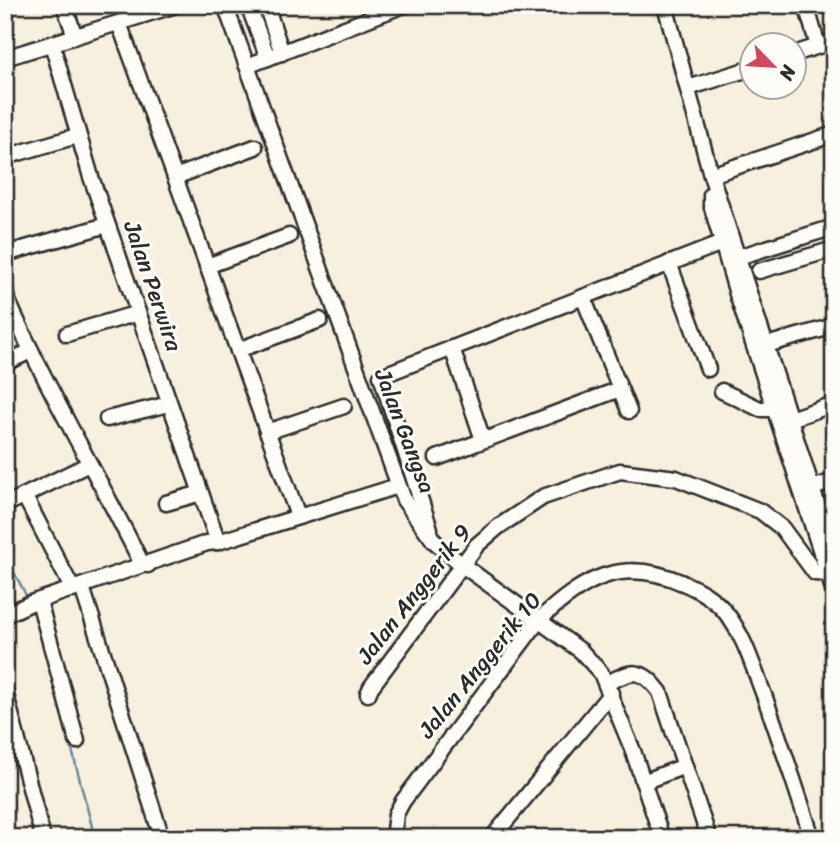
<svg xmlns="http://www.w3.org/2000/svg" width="839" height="843" font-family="Sriracha,sans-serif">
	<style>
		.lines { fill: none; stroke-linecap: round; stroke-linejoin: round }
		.stream { stroke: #608a9b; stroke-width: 2.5 }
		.minor-casing { stroke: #2b2b2b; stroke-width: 19 }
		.minor { stroke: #fdfcf7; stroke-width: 14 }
		.labels { text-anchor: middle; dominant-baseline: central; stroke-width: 6; stroke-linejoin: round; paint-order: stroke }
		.street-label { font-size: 23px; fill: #2b2b2b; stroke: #fdfcf7 }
	</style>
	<rect width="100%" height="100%" fill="#f8f0de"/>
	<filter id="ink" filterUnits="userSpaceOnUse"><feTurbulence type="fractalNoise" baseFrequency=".0143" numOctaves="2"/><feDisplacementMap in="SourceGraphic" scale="14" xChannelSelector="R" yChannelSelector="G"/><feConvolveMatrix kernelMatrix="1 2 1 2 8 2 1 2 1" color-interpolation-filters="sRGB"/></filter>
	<g filter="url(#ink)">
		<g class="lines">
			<g class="stream">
				<path d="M5,555L27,597"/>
				<path d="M57,693L95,838"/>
			</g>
			<defs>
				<g id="minor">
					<path d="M64,5L75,36"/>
					<path d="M225,5L404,500L434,541L461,564L581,651L601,673L633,751L662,838"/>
					<path d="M248,5L268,58"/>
					<path d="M266,5L282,53"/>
					<path d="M665,5L711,175L834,556"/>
					<path d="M806,5L818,46"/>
					<path d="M119,23L298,516"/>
					<path d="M52,44L91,177L218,542"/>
					<path d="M794,54L834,41"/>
					<path d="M5,58L176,5"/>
					<path d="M247,66L404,5"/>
					<path d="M688,88L752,68"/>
					<path d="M5,157L77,136"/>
					<path d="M711,175L834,134"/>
					<path d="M175,177L255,147"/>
					<path d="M711,194V204L737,294L834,592"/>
					<path d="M5,254L107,225"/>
					<path d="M738,257L834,227"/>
					<path d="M669,263L708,369"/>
					<path d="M207,266L289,236"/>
					<path d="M759,271L834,249"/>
					<path d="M5,294C45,386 96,472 141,562L148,565"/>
					<path d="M583,297L629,411"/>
					<path d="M67,334L138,313"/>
					<path d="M766,345L834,326"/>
					<path d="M452,348L483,440"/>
					<path d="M238,350L320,320"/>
					<path d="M5,363L31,351"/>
					<path d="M722,391L760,409H774"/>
					<path d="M107,419L169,404"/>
					<path d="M790,419L834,404"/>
					<path d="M267,432L344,406"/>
					<path d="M437,458L620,389"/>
					<path d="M812,488L834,481"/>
					<path d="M25,497L73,590"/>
					<path d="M166,503L201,493"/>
					<path d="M5,505L89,464"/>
					<path d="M430,529L381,376L722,243"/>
					<path d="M82,587L162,838"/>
					<path d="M39,601L77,741"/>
					<path d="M5,615L31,603L207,543L218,542L398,486"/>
					<path d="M606,684C632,670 641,667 660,692L709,838"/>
					<path d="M5,691L43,838"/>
					<path d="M368,694L371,687L477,545L498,527L543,497L620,471L676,478L760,511L782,528L815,573L828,574"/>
					<path d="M643,782L685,766"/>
					<path d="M393,838L396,814L403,801L539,620C584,578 622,556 683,583C700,590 714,598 726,613C745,637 753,667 764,695C781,743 797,790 812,838"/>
					<path d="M492,838L611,693"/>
				</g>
			</defs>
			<use href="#minor" class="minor-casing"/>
			<use href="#minor" class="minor"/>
		</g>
	</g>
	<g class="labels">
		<g class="street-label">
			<text transform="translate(153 286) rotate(71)">Jalan Perwira</text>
			<text transform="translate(405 431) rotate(69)">Jalan Gangsa</text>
			<text transform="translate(414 594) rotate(-52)">Jalan Anggerik 9</text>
			<text transform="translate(480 665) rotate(-51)">Jalan Anggerik 10</text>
		</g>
	</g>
	<rect width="839" height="843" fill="none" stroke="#fdfcf7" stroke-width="28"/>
	<rect x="14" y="14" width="811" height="815" fill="none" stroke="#2b2b2b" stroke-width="2.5" filter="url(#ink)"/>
	<g transform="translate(773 66) rotate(115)"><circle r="33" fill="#fdfcf7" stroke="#a9a8a5" stroke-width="2"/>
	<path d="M0-5L12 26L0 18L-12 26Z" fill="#d1495b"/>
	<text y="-10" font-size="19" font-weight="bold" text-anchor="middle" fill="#2b2b2b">N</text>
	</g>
</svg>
